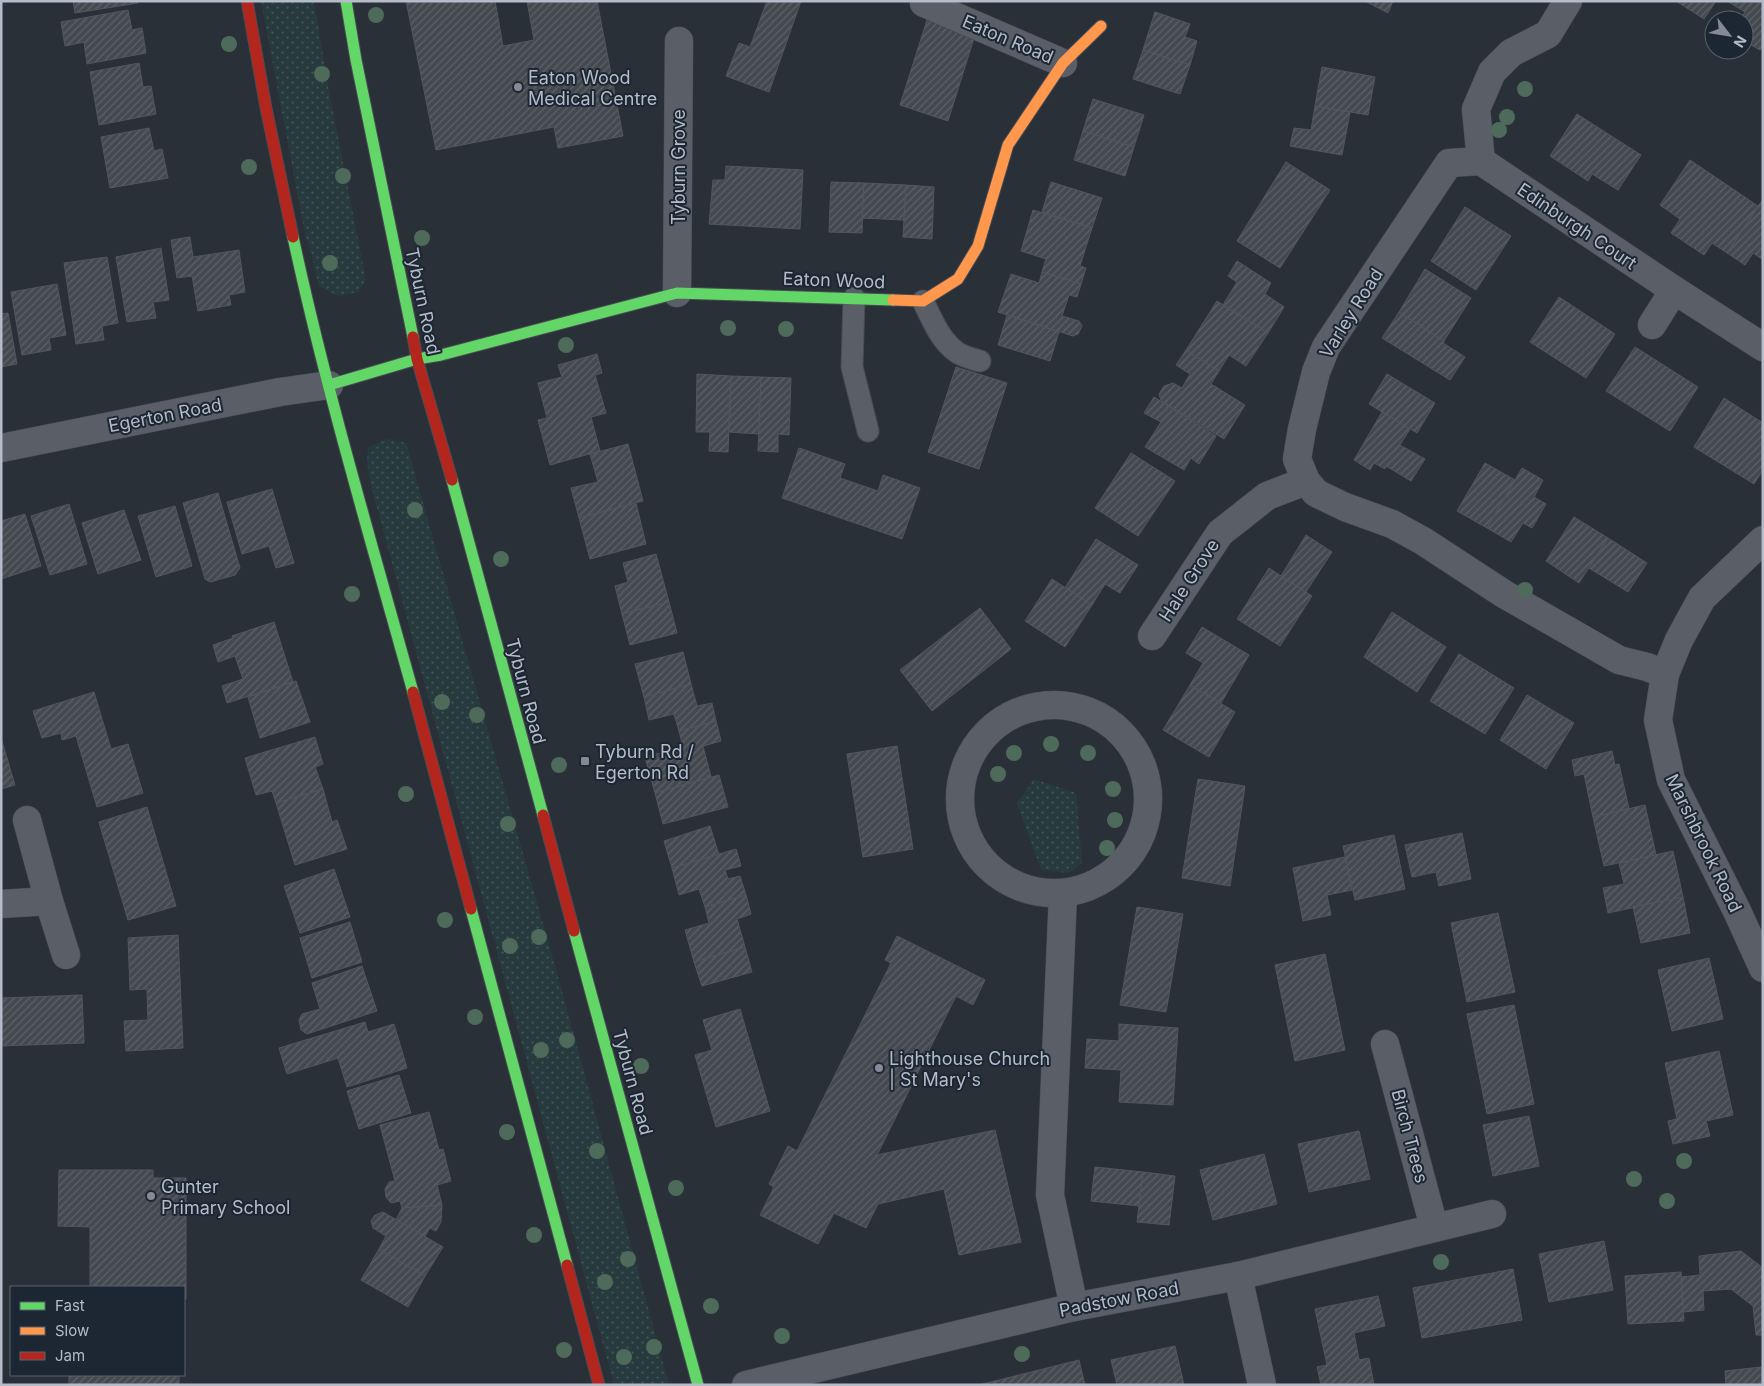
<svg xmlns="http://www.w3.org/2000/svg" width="1764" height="1386" font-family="Inter,sans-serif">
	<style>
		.green { fill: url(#green-dots) }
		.building { fill: url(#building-hatch); stroke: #52575f }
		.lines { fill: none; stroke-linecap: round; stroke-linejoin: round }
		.lane-casing { stroke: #484c53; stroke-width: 23 }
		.street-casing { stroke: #484c53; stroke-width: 29 }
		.fast-casing { stroke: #484c53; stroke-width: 13 }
		.slow-casing { stroke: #484c53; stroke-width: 13 }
		.jam-casing { stroke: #484c53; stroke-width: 13 }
		.lane { stroke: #5a5e66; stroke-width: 21 }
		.street { stroke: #5a5e66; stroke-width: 28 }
		.fast { stroke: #63d668; stroke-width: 11 }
		.slow { stroke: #ff974d; stroke-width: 11 }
		.jam { stroke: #b3261e; stroke-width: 11 }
		.tree { fill: #4e6a5a }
		.poi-dot { fill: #848b96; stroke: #1d2633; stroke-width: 2 }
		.labels { text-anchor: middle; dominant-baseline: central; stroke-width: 4; stroke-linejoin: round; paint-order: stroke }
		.street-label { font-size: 18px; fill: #b4bcc9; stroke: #1d2633 }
		.poi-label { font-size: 18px; fill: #b4bcc9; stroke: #1d2633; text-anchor: start }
	</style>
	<defs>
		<pattern id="green-dots" width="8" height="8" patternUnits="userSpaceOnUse" patternTransform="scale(1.25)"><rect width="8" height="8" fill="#273a3e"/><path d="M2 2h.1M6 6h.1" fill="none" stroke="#445559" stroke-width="1.8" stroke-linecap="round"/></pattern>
		<pattern id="building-hatch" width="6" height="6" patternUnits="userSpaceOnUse" patternTransform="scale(1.25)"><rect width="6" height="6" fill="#444950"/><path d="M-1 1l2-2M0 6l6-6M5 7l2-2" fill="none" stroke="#5d6168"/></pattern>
	</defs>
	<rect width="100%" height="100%" fill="#2a3038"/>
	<g class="green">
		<path d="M261,1H314L329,92L366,280L358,292L338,296L319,286L303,224Z"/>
		<path d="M386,439L406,443L559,980L669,1385H614L372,489L367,463L368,448Z"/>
		<path d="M1034,779L1076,793L1082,863L1069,873L1041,870L1017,803Z"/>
	</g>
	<g class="building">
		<path d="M73,1H138V3L75,13Z"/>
		<path d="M406,1H495L503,46L534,40L527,1H597L623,136L558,148L554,127L436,150Z"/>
		<path d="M767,1H801L769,92L726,76L739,43L750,47Z"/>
		<path d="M1365,1H1393L1388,13Z"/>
		<path d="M1676,1H1716L1704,19Z"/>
		<path d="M1727,1H1763V46L1760,50L1744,41V20H1740L1745,12Z"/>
		<path d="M128,10L132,30L142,28L146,53L87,64L84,42L65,46L61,22Z"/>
		<path d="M1155,12L1190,24L1185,37L1197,41L1190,65L1143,50Z"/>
		<path d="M927,20L975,35L948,121L900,105Z"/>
		<path d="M1143,50L1190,65L1180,94L1133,79Z"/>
		<path d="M139,63L143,87L151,86L156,114L99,125L90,72Z"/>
		<path d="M1322,67L1375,77L1368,115L1315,106Z"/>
		<path d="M1093,99L1144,115L1134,147L1083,131Z"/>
		<path d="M1315,106L1350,112L1342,155L1290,146L1294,128L1311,130Z"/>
		<path d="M1577,114L1641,155L1618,190L1592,174L1588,181L1550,156Z"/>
		<path d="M149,128L154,151L162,149L168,178L110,188L101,137Z"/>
		<path d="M1083,131L1134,147L1125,176L1074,160Z"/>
		<path d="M1690,160L1758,206L1727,253L1712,243L1704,255L1671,233L1680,219L1660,205Z"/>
		<path d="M1286,162L1330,190L1280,268L1237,241Z"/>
		<path d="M726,166L803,170L800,229L709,224L713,180H725Z"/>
		<path d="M831,182L864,183L862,233L829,232Z"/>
		<path d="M1051,182L1102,198L1092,228L1042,212Z"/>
		<path d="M864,183L906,185L904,220L862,218Z"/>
		<path d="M906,185L934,187L932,239L903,237Z"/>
		<path d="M1763,199V260L1753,253L1745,265L1727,253Z"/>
		<path d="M1465,207L1511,236L1476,290L1431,261Z"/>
		<path d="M1033,210L1092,228L1080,266L1086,268L1081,284L1042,272L1046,259L1021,251Z"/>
		<path d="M190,237L193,257L239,250L245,292L229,295L231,305L198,311L192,276L177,278L171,240Z"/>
		<path d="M161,248L169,300L153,302L156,318L127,322L116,257Z"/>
		<path d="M107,257L118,323L102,326L104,340L76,344L64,263Z"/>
		<path d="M1237,261L1271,283L1265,294L1284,307L1268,333L1223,305L1237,282L1228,276Z"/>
		<path d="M1425,269L1471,298L1444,341L1399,312Z"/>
		<path d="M1042,272L1081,284L1077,297L1069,295L1062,316L1079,321L1082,326L1078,334L1073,336L998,312L1011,274L1039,283Z"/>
		<path d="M57,284L66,335L49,338L51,350L22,355L11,292Z"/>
		<path d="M1559,297L1615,334L1586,378L1530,342Z"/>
		<path d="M1217,301L1268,333L1246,366L1229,355L1219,371L1186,350Z"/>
		<path d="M1399,312L1444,341L1443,343L1465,357L1450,380L1382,338Z"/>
		<path d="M8,313L17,364L1,367V314Z"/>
		<path d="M1007,315L1059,332L1050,361L998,345Z"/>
		<path d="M1635,347L1698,387L1670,431L1606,391Z"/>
		<path d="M1186,350L1219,371L1211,384L1245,405L1224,439L1161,401L1159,394L1164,386L1173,383L1182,388L1190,374L1176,365Z"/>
		<path d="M597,354L602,373L595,375L606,413L591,417L600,451L550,465L538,420L547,418L538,383L562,377L558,365Z"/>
		<path d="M956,367L1007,383L979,469L928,452Z"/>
		<path d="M697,374L731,376L728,452L709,451L710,432H696Z"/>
		<path d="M1387,374L1435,403L1417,433L1369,404Z"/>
		<path d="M731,376L761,377L759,434L729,432Z"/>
		<path d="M761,377L791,378L789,435L778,434V452L758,451Z"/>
		<path d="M1154,397L1216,436L1199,464L1191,458L1184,470L1145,447L1161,422L1144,413Z"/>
		<path d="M1724,398L1763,423V470L1754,484L1694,447Z"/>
		<path d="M1382,412L1410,429L1400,445L1425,459L1411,481L1386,466L1385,469L1374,463L1370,470L1354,460Z"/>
		<path d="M628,444L643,501L579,518L571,488L598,482L590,454Z"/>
		<path d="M799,448L845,464L840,478L878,491L883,475L920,488L902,539L782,498Z"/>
		<path d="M1131,453L1175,481L1138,536L1095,508Z"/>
		<path d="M1485,463L1515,480L1487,528L1457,511Z"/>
		<path d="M1522,468L1543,480L1534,497L1546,504L1532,528L1523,523L1511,542L1487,528Z"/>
		<path d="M272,489L294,563L276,568L269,546L242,554L227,502Z"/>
		<path d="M218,493L240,568L235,575L210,582L205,579L183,503Z"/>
		<path d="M636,503L646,544L590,559L579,518Z"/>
		<path d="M69,504L87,564L50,575L31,516Z"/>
		<path d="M175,506L192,566L156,577L138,516Z"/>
		<path d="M124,510L141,560L98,574L82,523Z"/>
		<path d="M25,514L41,566L1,579V521Z"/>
		<path d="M1574,517L1608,538L1579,583L1546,561Z"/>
		<path d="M1306,535L1332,552L1306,592L1281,576Z"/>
		<path d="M1608,538L1647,563L1628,592L1589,568Z"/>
		<path d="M1096,539L1138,565L1120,593L1105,584L1092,605L1065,588Z"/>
		<path d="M656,554L669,602L622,614L615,586L628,582L623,563Z"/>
		<path d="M1269,568L1312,596L1280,646L1237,619Z"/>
		<path d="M1052,579L1092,605L1065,647L1025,621Z"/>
		<path d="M669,602L677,633L630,645L622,614Z"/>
		<path d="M980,608L1011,649L932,711L900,670Z"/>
		<path d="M1392,612L1446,647L1417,692L1364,657Z"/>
		<path d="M274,622L293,682L227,703L222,686L243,679L235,656L218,662L213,645L233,638L232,636Z"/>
		<path d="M1202,627L1249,655L1221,703L1190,685L1203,663L1186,653Z"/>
		<path d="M683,652L691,684L644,697L635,664Z"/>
		<path d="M1459,654L1514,688L1485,734L1430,701Z"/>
		<path d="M296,681L310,722L260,738L248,697Z"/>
		<path d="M691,684L697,706L712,703L716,721L679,731L674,714L649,720L644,697Z"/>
		<path d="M1190,685L1235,712L1209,757L1163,730Z"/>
		<path d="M94,692L111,749L128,744L143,793L97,807L76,736L62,740L61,733L42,738L33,711Z"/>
		<path d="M1527,695L1574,723L1546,769L1500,740Z"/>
		<path d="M716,721L721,741L703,746L711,777L655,793L645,757L683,747L679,731Z"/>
		<path d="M315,737L323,764L315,767L323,789L276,803L272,791L256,795L245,758Z"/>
		<path d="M1,738L15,785L1,789Z"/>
		<path d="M897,746L913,849L863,857L847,754Z"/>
		<path d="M1612,751L1615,765L1619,764L1629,809L1593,817L1584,774L1575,776L1572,760Z"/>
		<path d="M719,775L728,807L663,824L655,793Z"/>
		<path d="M1198,779L1245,786L1230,886L1182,878Z"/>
		<path d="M323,789L332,822L337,820L347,849L295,865L276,803Z"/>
		<path d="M1645,805L1656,855L1604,866L1593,817Z"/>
		<path d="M147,807L176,906L128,920L99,822Z"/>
		<path d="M710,826L719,855L672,868L664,841Z"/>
		<path d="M1462,833L1471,879L1439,886L1436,872L1412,877L1405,845Z"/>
		<path d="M1394,835L1405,889L1355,900L1343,846Z"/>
		<path d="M736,849L741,866L725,870L728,879L740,876L746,895L705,907L699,889L679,895L672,868Z"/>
		<path d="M1673,851L1683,897L1608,913L1603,888L1624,884L1619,863Z"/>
		<path d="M1345,857L1352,890L1327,895L1331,915L1303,921L1293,868Z"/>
		<path d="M334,869L350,917L300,933L284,886Z"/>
		<path d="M746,895L751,914L737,919L745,947L694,962L685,930L709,923L705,907Z"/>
		<path d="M1683,897L1690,933L1641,943L1633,907Z"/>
		<path d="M1137,907L1183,914L1166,1012L1120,1005Z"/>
		<path d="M1498,913L1515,992L1467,1002L1451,923Z"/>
		<path d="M350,922L362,962L312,978L300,938Z"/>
		<path d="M178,935L183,1048L126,1051L124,1021L148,1020L147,989L130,990L128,938Z"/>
		<path d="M897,936L985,980L973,1005L956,996L877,1155L995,1130L1021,1242L959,1255L944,1189L878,1204L866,1228L834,1213L818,1244L760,1215L774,1187L769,1184L788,1146L797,1151L891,963L885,960Z"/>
		<path d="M745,947L752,972L702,986L694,962Z"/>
		<path d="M1325,954L1345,1050L1295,1061L1275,965Z"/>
		<path d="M1709,958L1723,1019L1672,1031L1658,970Z"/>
		<path d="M362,966L377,1011L307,1034L301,1030L299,1020L302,1014L320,1009L312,983Z"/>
		<path d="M82,995L84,1043L1,1046V998Z"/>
		<path d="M1514,1005L1534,1104L1487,1114L1467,1014Z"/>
		<path d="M740,1009L770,1111L716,1127L695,1055L712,1050L703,1020Z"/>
		<path d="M365,1022L368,1032L394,1024L407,1068L347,1087L338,1058L287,1074L279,1048Z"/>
		<path d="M1119,1024L1178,1028L1173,1105L1119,1102L1121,1070L1085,1068L1087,1039L1119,1041Z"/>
		<path d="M1719,1051L1733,1115L1706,1121L1710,1136L1673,1144L1668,1121L1677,1119L1665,1063Z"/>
		<path d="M399,1075L411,1113L359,1129L347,1091Z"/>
		<path d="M429,1112L439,1150L443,1149L451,1181L437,1185L442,1205L402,1208L400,1201L391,1203L386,1197L385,1189L389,1182L395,1181L380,1125Z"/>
		<path d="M1529,1116L1539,1166L1493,1176L1483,1125Z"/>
		<path d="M1359,1131L1370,1179L1309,1192L1298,1144Z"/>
		<path d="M1264,1154L1277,1204L1213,1220L1200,1170Z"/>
		<path d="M1095,1167L1143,1172L1139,1206L1091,1201Z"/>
		<path d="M59,1170H153V1178H186V1299H184V1287H90V1227L58,1226Z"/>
		<path d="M1143,1172L1175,1176L1169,1225L1137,1222Z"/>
		<path d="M442,1205L441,1222L436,1231L430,1228L425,1236L396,1220L402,1208Z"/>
		<path d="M383,1212L443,1247L425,1276L379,1249L386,1236L373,1228L371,1221L375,1215Z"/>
		<path d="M1604,1241L1613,1290L1549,1302L1539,1254Z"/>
		<path d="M379,1249L425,1276L408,1307L361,1280Z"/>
		<path d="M1741,1251L1763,1268V1335H1756L1753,1306L1731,1289L1703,1291L1704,1310L1683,1312L1681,1277L1700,1275L1699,1256Z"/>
		<path d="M1513,1269L1522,1320L1422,1338L1413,1288Z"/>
		<path d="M1681,1272L1684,1321L1628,1324L1625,1276Z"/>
		<path d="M1378,1296L1385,1326L1354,1333L1359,1360L1369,1358L1374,1385H1321L1317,1367L1327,1365L1315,1309Z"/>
		<path d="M1175,1346L1184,1385H1151L1150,1383L1142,1385H1117L1111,1360Z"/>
		<path d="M1079,1360L1085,1385H979Z"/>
		<path d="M1761,1367L1763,1385H1726L1725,1371Z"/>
		<rect x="69" y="1375" width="110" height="10"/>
	</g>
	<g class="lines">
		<defs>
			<g id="lane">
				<path d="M854,298L852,367L868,431"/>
				<path d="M923,301C932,319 940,341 958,353C965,357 973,359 980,361"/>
			</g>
			<g id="street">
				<path d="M924,3L1063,63"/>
				<path d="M1481,161L1449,163L1326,347L1316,372L1302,429L1297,459L1306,481L1316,493L1345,507L1392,524L1423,541L1504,594L1619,660L1647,667L1665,674"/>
				<path d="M1481,161L1674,290L1763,347"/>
				<path d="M1481,161L1476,109L1492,72L1511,53L1548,34L1568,1"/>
				<path d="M677,293L679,41"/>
				<path d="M1652,325L1674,290"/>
				<path d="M1,448L280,392L329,385"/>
				<path d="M1763,540L1702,598L1679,640L1665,674L1658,720L1671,780L1737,911L1763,968"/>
				<path d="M1152,636L1220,533L1267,496L1306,481"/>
				<circle cx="1054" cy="799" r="94"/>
				<path d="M27,820L49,901L66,955"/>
				<path d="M1063,894L1050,1195L1074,1307"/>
				<path d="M1,904L49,901"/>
				<path d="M1385,1044L1434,1227"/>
				<path d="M1238,1276L1262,1385"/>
				<path d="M746,1385L1074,1307L1238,1276L1492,1214"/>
			</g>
			<g id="fast">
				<path d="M346,1L356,60L413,337"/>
				<path d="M293,237C326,390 371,541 413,692"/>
				<path d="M329,385L417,359L441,355L677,293L893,300"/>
				<path d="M452,480L543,815"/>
				<path d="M471,909L567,1265"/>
				<path d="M574,931L698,1385"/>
			</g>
			<path id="slow" d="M893,300L923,301L958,279L978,246L1008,145L1063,63L1101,26"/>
			<g id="jam">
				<path d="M247,1L266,108L293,237"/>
				<path d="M413,337L417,359L452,480"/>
				<path d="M413,692L471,909"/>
				<path d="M543,815L574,931"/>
				<path d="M567,1265L599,1385"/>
			</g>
		</defs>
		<use href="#lane" class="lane-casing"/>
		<use href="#street" class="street-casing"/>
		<use href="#fast" class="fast-casing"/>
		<use href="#slow" class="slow-casing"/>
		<use href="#jam" class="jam-casing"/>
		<use href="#lane" class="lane"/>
		<use href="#street" class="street"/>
		<use href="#fast" class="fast"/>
		<use href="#slow" class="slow"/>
		<use href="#jam" class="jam"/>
	</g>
	<g class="tree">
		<circle cx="376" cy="15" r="8"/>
		<circle cx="229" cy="44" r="8"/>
		<circle cx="322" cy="74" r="8"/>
		<circle cx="1525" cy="89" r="8"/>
		<circle cx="1507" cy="117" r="8"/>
		<circle cx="1499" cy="130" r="8"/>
		<circle cx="249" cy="167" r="8"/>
		<circle cx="343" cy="176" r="8"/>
		<circle cx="422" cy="238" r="8"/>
		<circle cx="330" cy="263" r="8"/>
		<circle cx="728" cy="328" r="8"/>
		<circle cx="786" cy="329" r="8"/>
		<circle cx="566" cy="345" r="8"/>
		<circle cx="415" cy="510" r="8"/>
		<circle cx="501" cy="559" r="8"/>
		<circle cx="1525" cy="590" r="8"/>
		<circle cx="352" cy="594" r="8"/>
		<circle cx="442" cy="702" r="8"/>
		<circle cx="477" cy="715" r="8"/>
		<circle cx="1051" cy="744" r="8"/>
		<circle cx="1014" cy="753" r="8"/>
		<circle cx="1088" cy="753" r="8"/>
		<circle cx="559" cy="765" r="8"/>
		<circle cx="998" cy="774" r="8"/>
		<circle cx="1113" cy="789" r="8"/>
		<circle cx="406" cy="794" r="8"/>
		<circle cx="1115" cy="820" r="8"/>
		<circle cx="508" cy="824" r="8"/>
		<circle cx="1107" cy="848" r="8"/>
		<circle cx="445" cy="920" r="8"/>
		<circle cx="539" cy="937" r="8"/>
		<circle cx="510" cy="946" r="8"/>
		<circle cx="475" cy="1017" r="8"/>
		<circle cx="567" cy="1040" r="8"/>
		<circle cx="541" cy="1050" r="8"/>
		<circle cx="641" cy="1066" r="8"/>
		<circle cx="507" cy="1132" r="8"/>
		<circle cx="597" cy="1151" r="8"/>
		<circle cx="1684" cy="1161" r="8"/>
		<circle cx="1634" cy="1179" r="8"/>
		<circle cx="676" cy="1188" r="8"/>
		<circle cx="1667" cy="1201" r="8"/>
		<circle cx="534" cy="1235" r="8"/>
		<circle cx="628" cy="1259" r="8"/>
		<circle cx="1441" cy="1262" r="8"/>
		<circle cx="605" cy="1282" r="8"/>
		<circle cx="711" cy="1306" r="8"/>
		<circle cx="782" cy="1336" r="8"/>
		<circle cx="654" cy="1347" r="8"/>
		<circle cx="564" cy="1350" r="8"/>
		<circle cx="1022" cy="1354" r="8"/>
		<circle cx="624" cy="1357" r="8"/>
	</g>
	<g class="poi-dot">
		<circle cx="518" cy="87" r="5"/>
		<rect x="580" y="756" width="10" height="10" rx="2.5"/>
		<circle cx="879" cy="1068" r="5"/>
		<circle cx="151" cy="1196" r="5"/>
	</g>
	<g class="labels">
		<g class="street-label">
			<text transform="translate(1008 39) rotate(23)">Eaton Road</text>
			<text transform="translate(678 167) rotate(-90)">Tyburn Grove</text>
			<text transform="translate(1577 226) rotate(34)">Edinburgh Court</text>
			<text transform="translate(834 280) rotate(2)">Eaton Wood</text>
			<text transform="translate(423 301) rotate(78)">Tyburn Road</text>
			<text transform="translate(1351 313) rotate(-58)">Varley Road</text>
			<text transform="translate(165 415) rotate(-11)">Egerton Road</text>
			<text transform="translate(1189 580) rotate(-57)">Hale Grove</text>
			<text transform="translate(526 691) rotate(75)">Tyburn Road</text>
			<text transform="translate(1704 843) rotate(64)">Marshbrook Road</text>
			<text transform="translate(633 1082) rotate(75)">Tyburn Road</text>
			<text transform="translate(1410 1136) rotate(75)">Birch Trees</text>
			<text transform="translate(1119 1299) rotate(-11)">Padstow Road</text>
		</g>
		<g class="poi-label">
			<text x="528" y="77">Eaton Wood<tspan x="528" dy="21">Medical Centre</tspan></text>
			<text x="595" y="751">Tyburn Rd /<tspan x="595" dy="21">Egerton Rd</tspan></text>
			<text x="889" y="1058">Lighthouse Church<tspan x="889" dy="21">| St Mary's</tspan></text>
			<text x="161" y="1186">Gunter<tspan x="161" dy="21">Primary School</tspan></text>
		</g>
	</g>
	<rect width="1764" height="1386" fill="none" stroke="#b4bcc9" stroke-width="5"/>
	<rect x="10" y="1286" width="175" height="90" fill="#1d2633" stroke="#59626f"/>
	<rect x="20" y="1302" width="25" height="8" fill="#63d668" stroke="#59626f"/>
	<text x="55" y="1311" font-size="15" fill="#b4bcc9">Fast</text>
	<rect x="20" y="1327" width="25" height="8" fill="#ff974d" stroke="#59626f"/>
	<text x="55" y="1336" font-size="15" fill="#b4bcc9">Slow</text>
	<rect x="20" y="1352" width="25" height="8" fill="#b3261e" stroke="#59626f"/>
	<text x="55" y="1361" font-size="15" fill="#b4bcc9">Jam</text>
	<g transform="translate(1729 35) rotate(121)"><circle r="24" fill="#1d2633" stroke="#59626f"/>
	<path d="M0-4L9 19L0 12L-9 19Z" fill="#848b96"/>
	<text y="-8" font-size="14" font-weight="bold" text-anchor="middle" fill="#b4bcc9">N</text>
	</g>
</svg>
